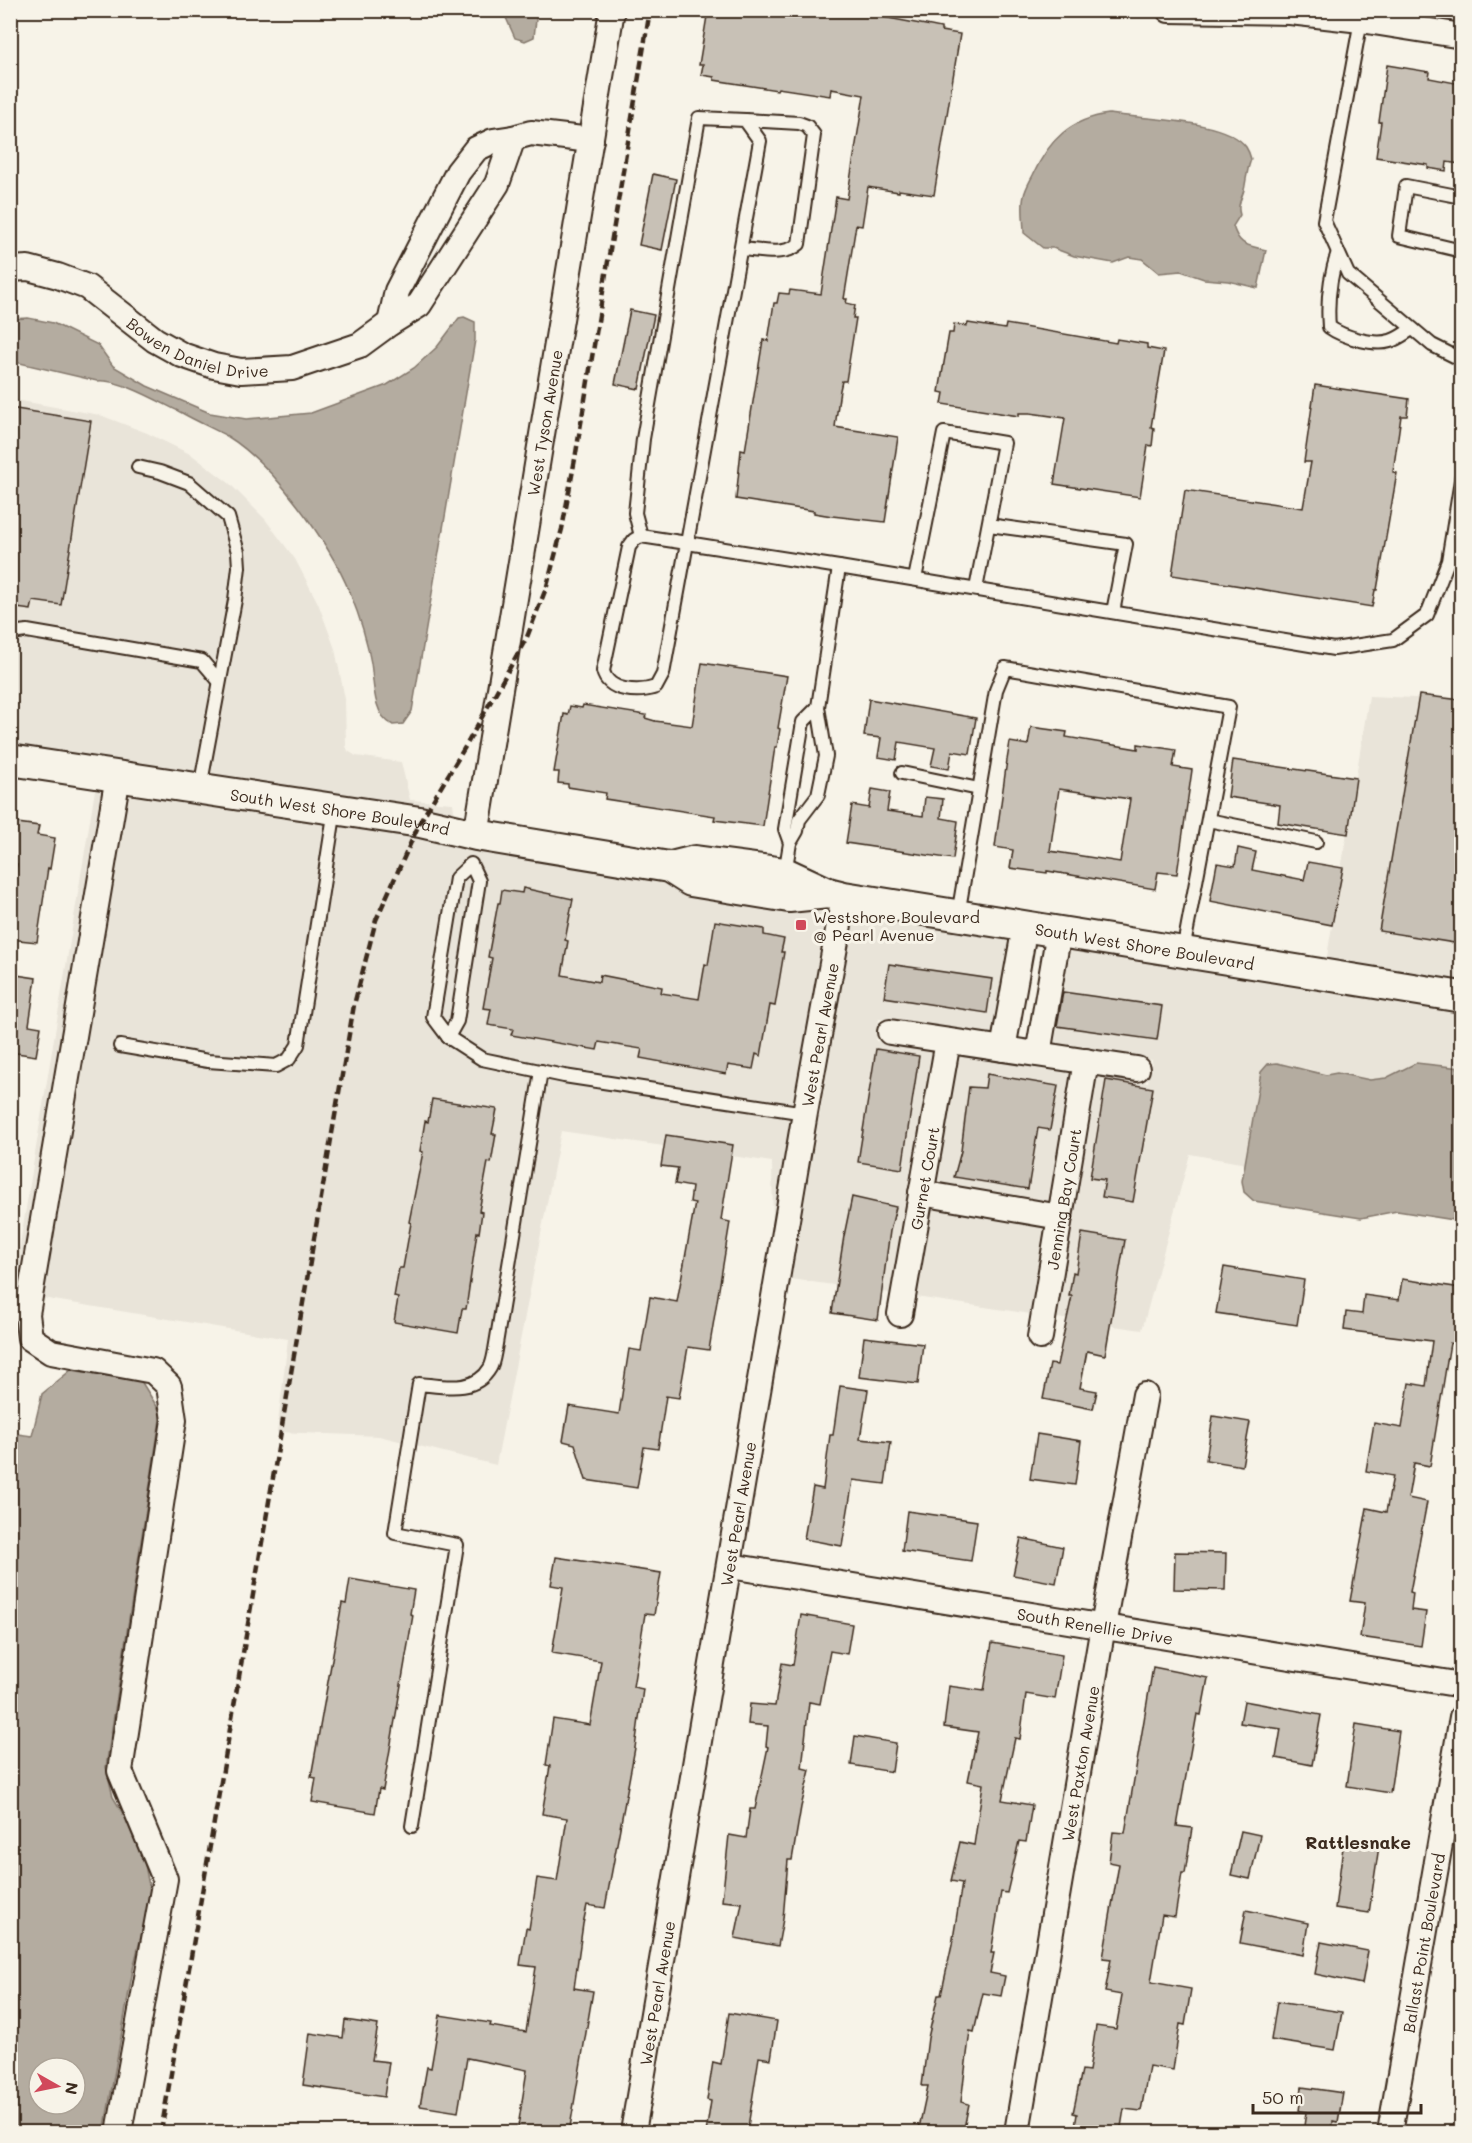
<svg xmlns="http://www.w3.org/2000/svg" width="1472" height="2143" font-family="Mali,sans-serif">
	<style>
		.built { fill: #e9e4d9 }
		.water { fill: #b4aca0; stroke: #84786c; stroke-width: 1.5; fill-rule: evenodd }
		.building { fill: #c8c1b6; stroke: #3b2a1e; stroke-width: 1.5; fill-rule: evenodd }
		.lines { fill: none; stroke-linecap: round; stroke-linejoin: round }
		.service-casing { stroke: #3b2a1e; stroke-width: 16 }
		.minor-casing { stroke: #3b2a1e; stroke-width: 28 }
		.tertiary-casing { stroke: #3b2a1e; stroke-width: 34 }
		.service { stroke: #f7f3e8; stroke-width: 12 }
		.minor { stroke: #f7f3e8; stroke-width: 24 }
		.tertiary { stroke: #f7f3e8; stroke-width: 30 }
		.rail { stroke: #3b2a1e; stroke-width: 4.5; stroke-dasharray: 9 4.5; stroke-linecap: butt }
		.poi-dot { fill: #d1495b; stroke: #f7f3e8; stroke-width: 2 }
		.labels { text-anchor: middle; dominant-baseline: central; stroke-width: 6; stroke-linejoin: round; paint-order: stroke }
		.street-label { font-size: 16px; fill: #3b2a1e; stroke: #f7f3e8 }
		.poi-label { font-size: 16px; fill: #3b2a1e; stroke: #f7f3e8; text-anchor: start }
		.neighbourhood-label { font-size: 18px; font-weight: bold; fill: #3b2a1e; stroke: #f7f3e8 }
	</style>
	<rect width="100%" height="100%" fill="#f7f3e8"/>
	<filter id="ink" filterUnits="userSpaceOnUse"><feTurbulence type="fractalNoise" baseFrequency=".0167" numOctaves="2"/><feDisplacementMap in="SourceGraphic" scale="12" xChannelSelector="R" yChannelSelector="G"/><feConvolveMatrix kernelMatrix="1 2 1 2 8 2 1 2 1" color-interpolation-filters="sRGB"/></filter>
	<g filter="url(#ink)">
		<g class="built">
			<path d="M10,399L100,415L147,433L192,455L229,483L265,519L295,559L318,603L335,649L345,699L346,746L348,751L356,756L401,762L410,800L453,803L455,818L11,748Z"/>
			<path d="M1369,696L1461,700V985L1326,963Z"/>
			<path d="M96,784L103,785L32,1208L57,1212L129,789L371,825L659,877L660,881L667,880L829,907L773,1227L772,1162L561,1131L496,1465L379,1436L277,1432L288,1339L12,1293Z"/>
			<path d="M855,910L1010,935L992,1035L879,1019L876,1041L933,1050L890,1293L791,1279Z"/>
			<path d="M1070,945L1461,1008V1068L1416,1063L1386,1078L1370,1080L1337,1073L1326,1075L1309,1069L1267,1064L1261,1072L1246,1164L1190,1154L1142,1330L1057,1318L1097,1075L1148,1082L1152,1060L1053,1044Z"/>
			<path d="M959,1054L1071,1071L1049,1203L936,1184Z"/>
			<path d="M932,1207L1046,1226L1031,1314L916,1297Z"/>
		</g>
		<g class="water">
			<path d="M503,11H537L534,37L525,41L515,38Z"/>
			<path d="M1109,114C1141,119 1227,119 1246,147C1248,150 1250,155 1251,159C1247,170 1247,174 1245,185C1244,196 1236,203 1240,215L1233,226C1239,246 1247,245 1266,250L1258,288L1228,281L1204,279L1181,271L1159,273L1142,259L1129,257L1113,263L1074,256L1053,248H1043L1024,233C1024,222 1021,206 1024,196C1025,189 1030,181 1033,175C1049,140 1070,119 1109,114Z"/>
			<path d="M464,317L475,322V340L412,711L403,724L393,725C384,720 380,714 377,704C373,691 373,676 371,663C367,640 359,615 350,593C329,542 274,465 227,436C212,428 196,421 182,413C161,403 119,378 97,381L11,361V319L28,318L53,323L98,345L113,366L147,386L210,413L246,419L311,413L387,385L414,368L437,347L459,318Z"/>
			<path d="M1277,1063L1326,1075L1337,1073L1370,1080L1386,1078L1416,1063L1461,1068V1221L1397,1211L1361,1218L1254,1201L1244,1192L1242,1181L1261,1072L1268,1064Z"/>
			<path d="M71,1370L141,1381L161,1413L106,1767L113,1797L141,1844L151,1896L133,1969L104,2132H11V1433L32,1436L42,1394ZM39,2068H75V2104H39Z"/>
		</g>
		<g class="building">
			<path d="M708,10H822L839,13L840,10H845L926,25L941,28V31L960,34L934,195L899,190V192L868,187L862,226L856,225L844,299H847L846,303L855,305L853,318H856L846,381H842L840,390L835,427L898,437L885,522L832,516L814,513V511L736,499L741,450L745,451L763,340L768,341L774,303H777L779,293L789,294L790,290L821,294L836,197L847,199L864,95L831,89L830,96L778,88L777,90L714,80V77L701,75L703,65H699Z"/>
			<path d="M1387,65L1430,72L1429,78L1461,84V151L1460,164L1447,162L1446,171L1428,168V165L1376,157L1381,122H1379Z"/>
			<path d="M653,174L676,179L662,250L639,245Z"/>
			<path d="M630,310L654,315L639,389L615,384Z"/>
			<path d="M968,323L1005,329L1006,324L1116,343L1117,339L1147,344V348L1164,351L1151,427L1154,428L1152,446L1148,445L1140,497L1054,484L1065,418L1030,413H1019V416L942,404L944,393L939,392L949,333H953L954,324L967,326Z"/>
			<path d="M1315,385L1409,399L1407,416H1401L1393,472L1397,473L1377,590H1375L1372,607L1172,575L1185,490L1303,508L1311,462H1304Z"/>
			<path d="M10,408L91,421L61,605L33,601L31,610L10,607Z"/>
			<path d="M702,663L787,676L778,728L780,729L777,747H775L763,826L714,820L715,816L605,799L606,793L568,787V784L558,783L559,772H554L564,714L568,715L570,706L582,708L583,705L646,715L645,718L655,721L692,726Z"/>
			<path d="M1419,695L1461,700V944L1379,931Z"/>
			<path d="M869,699L976,718L970,754L952,751L949,769L931,766L935,748L899,742L896,760L878,757L881,738L864,736Z"/>
			<path d="M1031,727L1067,732L1066,737L1138,749V744L1176,750L1173,767L1192,770L1177,874L1158,872L1155,889L1047,871V873L1010,868L1013,850L995,847L1007,760L1010,742L1028,745ZM1059,789L1130,799L1120,862L1050,851Z"/>
			<path d="M1233,760L1356,778L1348,834L1278,823L1280,805L1228,797Z"/>
			<path d="M872,789L890,792L887,811L923,816L925,797L943,799L941,818L958,821L953,859L846,843L852,805L869,808Z"/>
			<path d="M10,822L39,826L37,835L55,838L50,869L48,868L37,942L10,939V907L17,864L10,863Z"/>
			<path d="M1238,848L1256,852L1252,870L1304,880L1308,862L1343,868L1332,925L1210,901L1217,863L1235,866Z"/>
			<path d="M523,888L573,899L565,940L568,941L562,975L599,982L600,975L662,987L661,993L699,999L705,964L708,965L715,921L764,929V935L784,939L781,952H784L775,1006L770,1005L761,1056L756,1054L753,1069L728,1065L726,1074L640,1058L642,1049L599,1042L597,1050L511,1035L513,1029L488,1025L491,1009L483,1008L492,958L488,957L498,903H500L502,890L522,893Z"/>
			<path d="M889,964L992,979L987,1013L884,997Z"/>
			<path d="M10,974L36,978L29,1025L41,1027L36,1056L10,1052Z"/>
			<path d="M1063,992L1162,1006L1157,1040L1057,1026Z"/>
			<path d="M876,1049L919,1056L902,1169L858,1162Z"/>
			<path d="M987,1074L1058,1086L1050,1130L1038,1128L1028,1189L954,1177L961,1151L969,1087L985,1088Z"/>
			<path d="M1106,1080L1153,1088L1133,1202L1102,1197L1105,1180L1090,1178Z"/>
			<path d="M432,1099L497,1109L492,1134H496L491,1163L488,1162L479,1211L482,1212L479,1233L477,1232L466,1309H462L458,1333L394,1322L398,1298L394,1297L399,1268H403L411,1223L409,1222L423,1152L420,1151L425,1121L428,1122Z"/>
			<path d="M666,1135L733,1145L721,1220L730,1222L709,1350L688,1347L679,1398L666,1396L658,1449L644,1447L637,1488L586,1480L575,1444L563,1441L569,1406L619,1414L629,1349L641,1351L650,1297L677,1302L695,1203L690,1202L692,1187L675,1184L678,1168L661,1166Z"/>
			<path d="M852,1197L896,1207L890,1231L878,1320L832,1313L844,1236Z"/>
			<path d="M1082,1233L1125,1240L1105,1355L1087,1351L1080,1388L1097,1391L1093,1409L1043,1399L1050,1364L1057,1365L1072,1296H1069L1073,1272L1076,1273Z"/>
			<path d="M1224,1267L1304,1280L1297,1325L1216,1313Z"/>
			<path d="M1402,1279L1461,1288V1345L1450,1343L1430,1466L1414,1463L1408,1498L1427,1502L1410,1592L1413,1593L1411,1610L1426,1612L1421,1646L1360,1637L1365,1603L1350,1601L1367,1508L1386,1512L1393,1476L1366,1471L1374,1423L1402,1428L1409,1383L1426,1386L1432,1341L1344,1330L1346,1312L1362,1314L1364,1295L1399,1300Z"/>
			<path d="M864,1337L923,1344L918,1384L859,1377Z"/>
			<path d="M840,1386L868,1390L860,1439L891,1442L885,1484L853,1480L842,1546L804,1539L813,1487L823,1489L830,1435H833Z"/>
			<path d="M1213,1416L1250,1422L1242,1466L1206,1460Z"/>
			<path d="M1037,1434L1081,1441L1075,1485L1030,1479Z"/>
			<path d="M907,1511L977,1521L971,1561L902,1551Z"/>
			<path d="M1021,1538L1063,1547L1056,1583L1013,1575Z"/>
			<path d="M1175,1552L1226,1553L1225,1590L1174,1589Z"/>
			<path d="M556,1557L661,1573L654,1615L645,1614L633,1687L643,1689L635,1748L605,1908L587,1905L583,1924L574,1988L593,1991L569,2133H517L527,2070L467,2058L458,2112L420,2106L427,2067L431,2068L440,2015L491,2023L490,2026L526,2032L536,1967L520,1965L526,1928L529,1929L537,1878L557,1881L567,1818L542,1814L550,1766L546,1765L553,1719L590,1725L601,1661L552,1653L563,1587L551,1585Z"/>
			<path d="M350,1579L414,1590L410,1614L413,1615L383,1790L379,1789L375,1813L312,1802L316,1778L311,1777L318,1738L342,1603L346,1604Z"/>
			<path d="M801,1615L852,1624L847,1654L830,1651L820,1704L809,1702L802,1768L810,1770L801,1807L792,1860H788L783,1919L778,1946L735,1938L742,1903L722,1901L729,1835L746,1838L750,1809H755L768,1747L766,1746L768,1726L748,1724L750,1704L775,1706L782,1663L793,1665Z"/>
			<path d="M992,1643L1062,1655L1055,1699L1026,1694L1020,1739L1015,1738L1002,1800L1032,1805L1026,1842L1019,1841L1007,1893L1001,1892L991,1953H994L990,1973L1005,1976L1001,1996L983,1993L974,2032L970,2031L961,2102L969,2104L963,2133H918L928,2086H922L928,2038L938,1995H941L952,1945L962,1883L951,1881L960,1842L974,1845L983,1784L968,1781L978,1732L944,1727L949,1686L984,1691Z"/>
			<path d="M1153,1667L1208,1678L1201,1715L1197,1714L1177,1826L1192,1828L1185,1873H1182L1175,1917L1162,1915L1151,1982L1191,1989L1185,2025L1180,2024L1173,2070L1149,2066L1141,2111L1124,2109L1120,2133H1074L1077,2114L1073,2113L1082,2070L1089,2071L1096,2026L1116,2029L1122,1995L1105,1992L1111,1959L1103,1958L1119,1864L1109,1862L1113,1832L1125,1833Z"/>
			<path d="M1244,1701L1321,1715L1312,1765L1276,1758L1281,1729L1240,1723Z"/>
			<path d="M1356,1724L1399,1731L1390,1793L1347,1786Z"/>
			<path d="M855,1736L896,1743L892,1772L851,1765Z"/>
			<path d="M1241,1831L1260,1835L1250,1879L1231,1875Z"/>
			<path d="M1344,1840L1379,1846L1369,1913L1335,1908Z"/>
			<path d="M1246,1910L1308,1923L1303,1955L1240,1943Z"/>
			<path d="M1321,1942L1368,1951L1362,1984L1315,1974Z"/>
			<path d="M1277,2002L1342,2012L1335,2050L1271,2040Z"/>
			<path d="M729,2013L777,2021L771,2059L759,2057L747,2133H706L711,2101L707,2100L713,2062L721,2064Z"/>
			<path d="M345,2020L378,2025L372,2060L389,2062L384,2097L303,2085L310,2033L343,2038Z"/>
			<path d="M1302,2087L1343,2093L1338,2122L1333,2121L1332,2133H1303L1306,2112L1299,2111Z"/>
		</g>
		<g class="lines">
			<defs>
				<g id="service">
					<path d="M1361,20L1324,221L1348,274L1432,345L1462,360"/>
					<path d="M1462,197L1406,186L1399,236L1462,251"/>
					<path d="M741,249C759,250 784,257 799,244L814,135L807,126L799,123L745,120"/>
					<path d="M1338,252C1330,276 1327,302 1329,327C1343,337 1374,346 1390,341C1398,339 1405,333 1412,329"/>
					<path d="M138,467L160,472L189,483L228,517L238,552L239,567L235,600L200,788"/>
					<path d="M989,525L1126,544L1113,612"/>
					<path d="M641,536L635,513L643,439L699,118L745,120L760,141L687,543L839,567"/>
					<path d="M641,536L687,543L663,674L656,687C639,693 608,692 603,671L629,547L634,540Z"/>
					<path d="M915,579L944,433L1004,443L976,589"/>
					<path d="M10,633L27,631L202,661L219,681"/>
					<path d="M818,707L839,567L1334,649L1393,640L1427,615L1448,561L1462,474"/>
					<path d="M902,773L979,789"/>
					<path d="M1208,820L1316,842"/>
					<path d="M471,864L479,881L457,1021L448,1037L433,1017L456,878Z"/>
					<path d="M785,873L790,843L797,831L799,820L818,795L826,756L818,707L803,722L785,829L790,843"/>
					<path d="M958,915L996,690L1005,668L1229,707L1183,951"/>
					<path d="M448,1037L482,1059L564,1076L805,1113"/>
					<path d="M120,1046L208,1061L276,1066L289,1059L298,1045L335,809"/>
					<path d="M412,1826L457,1545L395,1533L419,1384C443,1386 475,1394 490,1368C493,1363 494,1355 495,1350L541,1071"/>
				</g>
				<g id="minor">
					<path d="M1169,10L1290,12L1361,20L1462,36"/>
					<path d="M513,138L497,184L419,305L390,323L397,291L458,172L476,149L493,141Z"/>
					<path d="M513,138L531,133L591,140"/>
					<path id="s1" d="M10,269L28,268L58,276L87,287L155,340L182,355L214,366L241,371L292,368L360,345L390,323"/>
					<path d="M118,776L27,1314L30,1338L51,1352L153,1371L169,1386L174,1420L120,1771L165,1879L119,2132"/>
					<path id="s2" d="M476,835L612,10"/>
					<path d="M890,1032L1137,1069"/>
					<path d="M1003,1049L1025,926"/>
					<path d="M1038,1054L1059,931"/>
					<path d="M921,1193L1060,1217"/>
					<path id="s3" d="M900,1314L948,1041"/>
					<path id="s4" d="M1040,1337L1086,1061"/>
					<path id="s5" d="M730,1566L1462,1685"/>
					<path id="s6" d="M633,2132L805,1113L844,897"/>
					<path id="s7" d="M1017,2132L1103,1626L1145,1395"/>
					<path id="s8" d="M1390,2132L1462,1717"/>
				</g>
				<g id="tertiary">
					<path id="s9" d="M10,760L420,822L476,835L669,867L691,881L789,897L828,893"/>
					<path id="s10" d="M675,866L695,861L785,873L828,893L844,897L1462,997"/>
				</g>
			</defs>
			<use href="#service" class="service-casing"/>
			<use href="#minor" class="minor-casing"/>
			<use href="#tertiary" class="tertiary-casing"/>
			<use href="#service" class="service"/>
			<use href="#minor" class="minor"/>
			<use href="#tertiary" class="tertiary"/>
			<path class="rail" d="M161,2132L354,1005L376,920L420,822L468,742L527,637L547,586L562,529L575,459L650,10"/>
		</g>
	</g>
	<rect class="poi-dot" x="795" y="919" width="12" height="12" rx="3"/>
	<g class="labels">
		<g class="street-label">
			<text stroke="none"><textPath href="#s1" startOffset="210">Bowen Daniel Drive</textPath></text>
			<text stroke="none"><textPath href="#s2" startOffset="418">West Tyson Avenue</textPath></text>
			<text stroke="none"><textPath href="#s9" startOffset="334">South West Shore Boulevard</textPath></text>
			<text stroke="none"><textPath href="#s10" startOffset="480">South West Shore Boulevard</textPath></text>
			<text stroke="none"><textPath href="#s6" startOffset="1113">West Pearl Avenue</textPath></text>
			<text stroke="none"><textPath href="#s3" startOffset="138">Gurnet Court</textPath></text>
			<text stroke="none"><textPath href="#s4" startOffset="140">Jenning Bay Court</textPath></text>
			<text stroke="none"><textPath href="#s6" startOffset="627">West Pearl Avenue</textPath></text>
			<text stroke="none"><textPath href="#s5" startOffset="370">South Renellie Drive</textPath></text>
			<text stroke="none"><textPath href="#s7" startOffset="374">West Paxton Avenue</textPath></text>
			<text stroke="none"><textPath href="#s8" startOffset="192">Ballast Point Boulevard</textPath></text>
			<text stroke="none"><textPath href="#s6" startOffset="141">West Pearl Avenue</textPath></text>
		</g>
		<g class="poi-label">
			<text x="813" y="916">Westshore Boulevard<tspan x="813" dy="18">@ Pearl Avenue</tspan></text>
		</g>
		<g class="neighbourhood-label">
			<text x="1358" y="1842">Rattlesnake</text>
		</g>
	</g>
	<rect width="1472" height="2143" fill="none" stroke="#f7f3e8" stroke-width="36"/>
	<rect x="18" y="18" width="1436" height="2107" fill="none" stroke="#3b2a1e" stroke-width="2" filter="url(#ink)"/>
	<g transform="translate(57 2086) rotate(99)"><circle r="28" fill="#f7f3e8" stroke="#aca397" stroke-width="1.5"/>
	<path d="M0-4.5L10 22L0 15L-10 22Z" fill="#d1495b"/>
	<text y="-9" font-size="16" font-weight="bold" text-anchor="middle" fill="#3b2a1e">N</text>
	</g>
	<path d="M1253 2104v9h168v-9" fill="none" stroke="#3b2a1e" stroke-width="3"/>
	<text x="1262" y="2104" font-size="18" fill="#3b2a1e" stroke="#f7f3e8" stroke-width="4.5" paint-order="stroke">50 m</text>
</svg>
